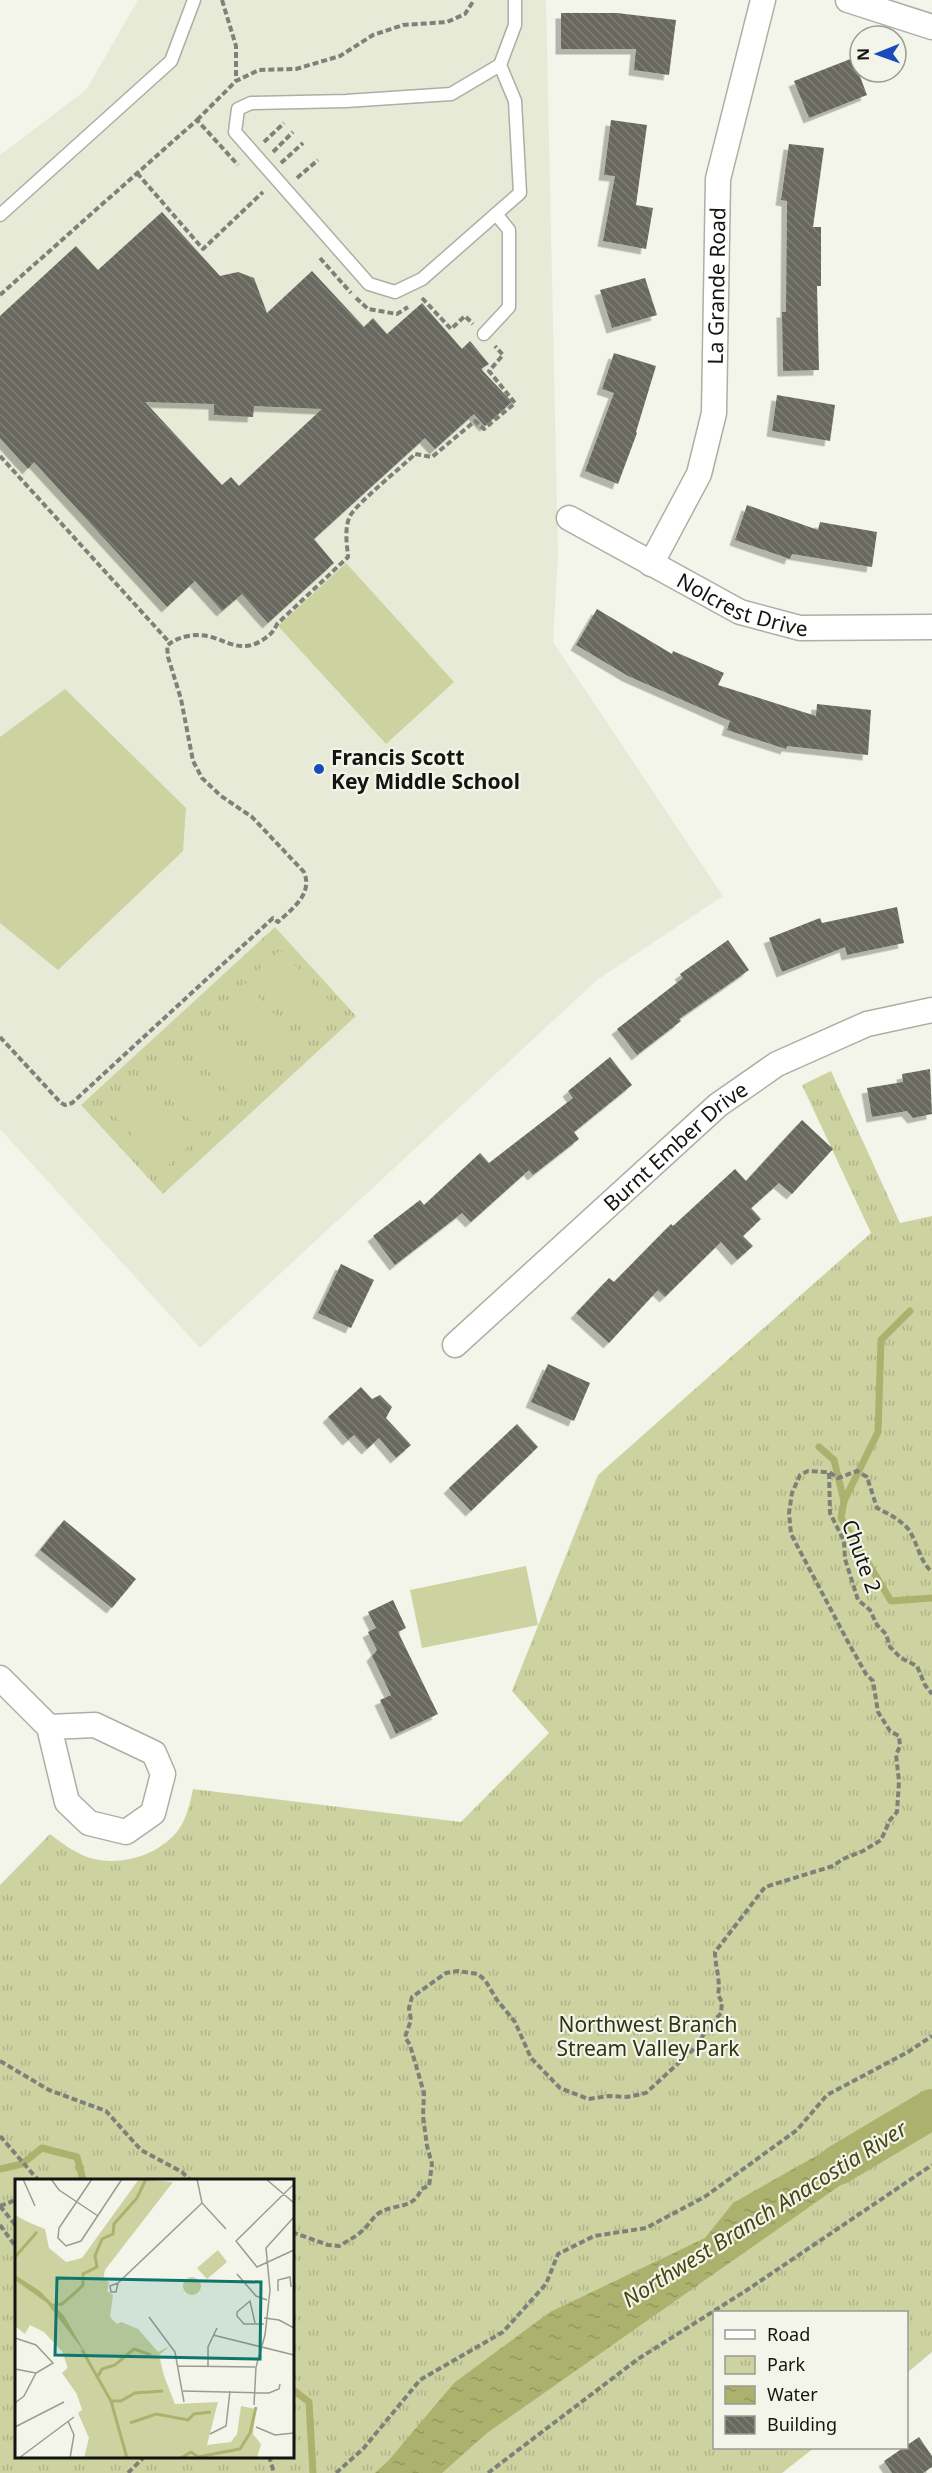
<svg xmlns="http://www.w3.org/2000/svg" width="932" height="2473" font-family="'Noto Sans',sans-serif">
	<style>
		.built { fill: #e8ead8 }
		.park { fill: url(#park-tufts); fill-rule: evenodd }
		.pitch { fill: #cdd3a0 }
		.water { fill: url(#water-ripples) }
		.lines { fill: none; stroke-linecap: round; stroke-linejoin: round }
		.stream { stroke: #acb26d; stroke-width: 7 }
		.river { stroke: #acb26d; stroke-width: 40 }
		.building { fill: url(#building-back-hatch); fill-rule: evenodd; filter: url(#shadow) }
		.lane-casing { stroke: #adaea4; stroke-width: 15 }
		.street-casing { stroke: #adaea4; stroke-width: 27 }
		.path { stroke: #7f8079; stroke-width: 4; stroke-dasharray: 6 3; stroke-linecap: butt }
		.lane { stroke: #fff; stroke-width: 12 }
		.street { stroke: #fff; stroke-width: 24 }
		.poi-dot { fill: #1a4cb9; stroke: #f4f5ea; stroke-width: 2 }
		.labels { text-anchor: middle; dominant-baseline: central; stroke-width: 4.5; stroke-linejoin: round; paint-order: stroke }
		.street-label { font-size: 21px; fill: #141511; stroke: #f4f5ea }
		.poi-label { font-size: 21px; font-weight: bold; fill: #141511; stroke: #f4f5ea; text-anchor: start }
		.park-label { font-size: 21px; fill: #303314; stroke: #f4f5ea }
		.water-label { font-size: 22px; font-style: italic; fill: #434712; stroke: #f4f5ea }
		.inset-river { fill: none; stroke: #acb26d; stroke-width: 3 }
		.inset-road { fill: none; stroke: #9a9b93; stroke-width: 1.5 }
		.view { fill: #0f766e; fill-opacity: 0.15; stroke: #0f766e; stroke-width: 3 }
		.inset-edge { fill: none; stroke: #141511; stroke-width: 3 }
	</style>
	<defs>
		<pattern id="park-tufts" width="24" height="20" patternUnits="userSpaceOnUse" patternTransform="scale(1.5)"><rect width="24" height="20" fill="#cdd3a0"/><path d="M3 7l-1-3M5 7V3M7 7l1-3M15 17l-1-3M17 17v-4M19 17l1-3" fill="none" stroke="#afb489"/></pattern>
		<pattern id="water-ripples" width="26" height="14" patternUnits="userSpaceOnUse" patternTransform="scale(1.5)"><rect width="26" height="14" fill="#acb26d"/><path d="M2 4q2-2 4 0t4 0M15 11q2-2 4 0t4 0" fill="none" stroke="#93985d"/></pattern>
		<pattern id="building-back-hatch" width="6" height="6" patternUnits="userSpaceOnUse" patternTransform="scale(1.5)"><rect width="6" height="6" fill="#67685e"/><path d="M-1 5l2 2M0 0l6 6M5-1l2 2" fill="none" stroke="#7f8079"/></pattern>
		<filter id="shadow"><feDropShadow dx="-5.5" dy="5.5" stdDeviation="0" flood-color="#0004"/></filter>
	</defs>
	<rect width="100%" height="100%" fill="#f4f5ea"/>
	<path class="built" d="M138,0H546L558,555L553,642L723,896L597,980L200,1348L0,1129V155L86,90Z"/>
	<g class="park">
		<path d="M275,927L356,1016L163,1194L81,1105Z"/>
		<path d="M831,1071L900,1223L932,1216V2352L907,2373L906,2312H714V2448H814L782,2473H0V1885L50,1834C63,1844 75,1853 90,1858C121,1867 160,1855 179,1829C187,1817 190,1803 193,1789L461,1822L549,1733L512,1691L598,1475L871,1233L802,1085ZM16,2180H292V2456H16Z"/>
	</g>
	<g class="pitch">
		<path d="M346,563L454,682L386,744L278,626Z"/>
		<path d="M65,689L186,808L183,851L58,970L0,923V737Z"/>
		<path d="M280,950L337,1008L310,1034L254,975Z"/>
		<path d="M245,983L301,1042L275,1068L218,1009Z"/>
		<path d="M208,1017L264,1075L238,1101L181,1042Z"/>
		<path d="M173,1049L229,1108L203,1133L146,1074Z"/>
		<path d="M136,1084L192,1143L165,1168L109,1110Z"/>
		<path d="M526,1566L538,1625L422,1648L410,1590Z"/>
	</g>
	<path class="water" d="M908,2104L862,2170L487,2433L442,2473H375L389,2460L454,2383L550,2312L705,2238L733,2203Z"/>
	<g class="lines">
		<g class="stream">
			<path d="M910,1311L881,1340L878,1432L844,1501L841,1518L891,1601L932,1598"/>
			<path d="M819,1447L834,1460L844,1501"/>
			<path d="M0,2169L22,2164L42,2148L77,2157L83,2180"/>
			<path d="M292,2389L309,2402L313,2473"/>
		</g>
		<path class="river" d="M838,2165L932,2109"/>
	</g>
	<g class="building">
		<path d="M561,13H617L676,20L669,75L634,70L636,49H561Z"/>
		<path d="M853,58L867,95L809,118L794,81Z"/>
		<path d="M611,120L647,125L636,205L653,208L646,249L603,241L615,176L604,175Z"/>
		<path d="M789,144L824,148L813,227H821V286H817L819,370L783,371L782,312H786L787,201L781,200Z"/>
		<path d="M162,212L220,276L238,272L254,278L267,313L312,271L364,327L373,318L387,334L422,303L462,349L470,341L489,364L481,369L512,402L485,426L474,414L435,449L425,438L314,539L334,563L268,623L242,594L222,611L195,581L167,607L34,462L28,469L0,438V316L76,246L98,270ZM145,402L214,404V415L253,417L254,406L322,409L239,486L231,477L222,485Z"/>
		<path d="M645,278L657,315L612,328L600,290Z"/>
		<path d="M614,353L656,366L636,432L637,433L618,484L585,471L614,393L602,389Z"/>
		<path d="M777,395L835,405L830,441L772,431Z"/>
		<path d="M747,505L818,530L820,522L877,532L872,567L792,554L790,559L735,540Z"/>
		<path d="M597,609L672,654L673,651L724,673L718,685L816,716L817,704L871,710L868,755L787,746L786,749L727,730L730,721L628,676L576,645Z"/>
		<path d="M897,907L904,943L847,955L845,947L782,972L769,938L820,918L822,923Z"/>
		<path d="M728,940L749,970L679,1019L681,1021L637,1055L617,1029L683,978L680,974Z"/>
		<path d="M610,1057L632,1085L574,1132L579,1139L533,1175L529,1170L471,1222L462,1213L395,1265L373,1236L420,1200L424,1205L480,1153L489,1163L573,1098L568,1091Z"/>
		<path d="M930,1069L932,1114L913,1118L907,1111L872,1117L867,1088L903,1082L902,1074Z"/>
		<path d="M802,1120L833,1149L792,1194L779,1183L751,1208L761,1219L743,1236L753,1246L737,1260L721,1242L665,1297L658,1290L609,1343L576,1313L609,1278L614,1282L671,1224L673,1226L735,1169L746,1181Z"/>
		<path d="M341,1264L374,1280L351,1328L318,1313Z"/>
		<path d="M548,1364L590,1383L574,1421L531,1402Z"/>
		<path d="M361,1387L372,1399L380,1395L392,1407L386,1418L411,1445L396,1458L379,1438L367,1449L354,1435L348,1440L328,1417Z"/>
		<path d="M517,1424L538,1447L471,1511L449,1488Z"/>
		<path d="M64,1520L136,1579L112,1608L40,1550Z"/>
		<path d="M393,1600L406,1628L398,1632L438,1714L396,1734L380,1700L391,1695L372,1656L377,1650L368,1632L376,1628L368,1612Z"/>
		<path d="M919,2437L932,2456V2467L923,2473H892L884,2461Z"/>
	</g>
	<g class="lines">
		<defs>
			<g id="lane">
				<path d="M500,65L515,101L520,193L422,279L395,292L369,284L235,132L238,109L251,103L346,101L451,94L500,65L515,25V0"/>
				<path d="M0,215L171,61L194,0"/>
				<path d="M484,334L509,307V230L496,214"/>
			</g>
			<g id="street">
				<path d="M848,0L932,27"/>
				<path id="s1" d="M569,518L740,612L800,628L932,627"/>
				<path id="s2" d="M651,564L699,474L714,413L718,179L763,0"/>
				<path id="s3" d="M455,1345L718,1105L777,1064L867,1024L932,1010"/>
				<path d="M0,1678L49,1727L67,1802L89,1823L126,1832L153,1813L163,1774L154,1753L95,1725L49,1727"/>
			</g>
		</defs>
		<use href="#lane" class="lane-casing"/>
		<use href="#street" class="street-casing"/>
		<g class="path">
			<path d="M222,0L236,46V81"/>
			<path d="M197,120L236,81L259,70L296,69L340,56L373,35L403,25L447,22L465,14L474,0"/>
			<path d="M264,142L284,123"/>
			<path d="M273,152L293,132"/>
			<path d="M281,163L303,143"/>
			<path d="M137,173L203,249L263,192"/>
			<path d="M297,178L318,160"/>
			<path d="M320,258L351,293"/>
			<path d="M0,295L197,120L238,165"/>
			<path d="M356,298L368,309L397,314L408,307"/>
			<path d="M422,298L451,329L465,316L473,324"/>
			<path d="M0,456L170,643"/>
			<path d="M0,1037L61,1103L65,1105L72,1103L273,918L278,922C293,908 313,894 304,872L252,817L221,796L202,778L193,761L181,699L168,657L167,646C173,640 180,638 188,636C220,630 233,657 261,641C269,636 273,633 277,624L348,557C347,544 344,529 350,516C357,503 402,467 415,454L432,457L475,421L484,429L515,403L489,371L503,355L495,346"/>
			<path d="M829,1473L830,1513L844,1541L845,1559L858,1600L870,1610L877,1625L886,1634L890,1647L901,1658L917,1666L925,1685L932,1694"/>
			<path d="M0,2061L49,2090L106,2111L141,2150L182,2172L190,2180"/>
			<path d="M0,2136L38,2180"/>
			<path d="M0,2206L16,2226"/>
			<path d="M0,2206L16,2200"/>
			<path d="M0,2225L16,2247"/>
			<path d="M292,2232L328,2245L339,2246C347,2241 356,2237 363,2230C369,2225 372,2218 379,2213C395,2203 414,2210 421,2189L429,2186L432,2164L427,2146L423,2116L424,2093L410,2045L405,2037L411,2020L409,2008L412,1997L446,1973L458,1971L478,1974L485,1980L497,2000L515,2022L531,2058L560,2088L588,2099L609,2096L627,2097L646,2093L696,2047L707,2029L721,2013L722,2002L718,1995C721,1980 715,1967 715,1952L765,1887L833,1866L843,1859L863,1851L881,1840L890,1820L897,1812L899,1781L896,1755L900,1746L899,1736L890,1731L878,1712L873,1681L866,1674L848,1642L791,1534L789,1513L792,1493L800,1475L808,1471L824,1472H829L838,1478L857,1471L867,1477L877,1508C889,1514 901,1520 909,1530C918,1544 919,1560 932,1572"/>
			<path d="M269,2456L274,2473"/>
			<path d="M128,2473L145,2456"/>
			<path d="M336,2473L363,2449L420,2380L503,2332L546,2284L558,2254L594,2236L646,2228L706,2196L797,2130L827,2095L908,2052L932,2036"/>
			<path d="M488,2473L638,2359L747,2290L932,2165"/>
		</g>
		<use href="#lane" class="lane"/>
		<use href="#street" class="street"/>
	</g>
	<circle class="poi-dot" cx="319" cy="769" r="6"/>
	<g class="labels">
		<g class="street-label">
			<text stroke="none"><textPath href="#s2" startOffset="292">La Grande Road</textPath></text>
			<text stroke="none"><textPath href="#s1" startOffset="195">Nolcrest Drive</textPath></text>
			<text stroke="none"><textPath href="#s3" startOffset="297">Burnt Ember Drive</textPath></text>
			<text transform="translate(862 1556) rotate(70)">Chute 2</text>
		</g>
		<g class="poi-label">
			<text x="331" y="757">Francis Scott<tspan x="331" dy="24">Key Middle School</tspan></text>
		</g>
		<g class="park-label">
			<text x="648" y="2024">Northwest Branch<tspan x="648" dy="24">Stream Valley Park</tspan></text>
		</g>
		<g class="water-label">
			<text transform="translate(764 2213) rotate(-32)">Northwest Branch Anacostia River</text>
		</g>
	</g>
	<g transform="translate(15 2179)">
		<rect width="279" height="279" fill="#f4f5ea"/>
		<path d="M124,0L158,3L90,91L86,111L97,143L142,179L160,225L203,223L192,266L216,263L222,255L226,227L241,230L238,255L246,265L242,279H70L75,254L45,166L26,145L0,138V36L22,48L26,65L47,84L67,79Z" fill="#cdd3a0"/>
		<path d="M5,40L30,50L34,69L67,96L76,85L94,104L92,112L98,116L95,138L102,145L106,143L123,150L143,173L155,167L144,176L168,277L227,270L239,279L221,275L201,279H69L74,259L63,234L71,228L47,194L58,184L29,153L15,146L10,155L0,147V41Z" fill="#cdd3a0"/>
		<path d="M203,71L212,83L192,100L182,89ZM168 107a9 9 0 1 1 18 0a9 9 0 1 1-18 0Z" fill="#cdd3a0"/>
		<path d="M0,96L25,112L49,137L71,175L32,124L0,101Z" fill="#acb26d"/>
		<path class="inset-river" d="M0,78L22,53M38,126L47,125L61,113L68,106V95L82,88L80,77L87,60L98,55L99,45L122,19L131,0M67,171L96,222L112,279M83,197L87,190L100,186L119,170L136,176M96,222H106L120,214L148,212M115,244L141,235L173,241L179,235L196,233M166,279L176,273L183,278L225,270L235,254L241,228"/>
		<path class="inset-road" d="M8,0L20,27M36,0L44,11L83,37M77,0L44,49L43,59L51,67L66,62L107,0M182,0L187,24L211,50M251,0L279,24M279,5L221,62L242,88L279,71M222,95L241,117L252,121M103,104L95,107L96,113H101L103,104L187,24M263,112V101L275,98L276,108M134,138L160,173L169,223M249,139L264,141L279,149M240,144L235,122L222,133V137L229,145H249M198,156L279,176M0,159L21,166L38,184L21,194L9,217L0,224M163,187L240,188M193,187V168L202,149M0,190L21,194M168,212L254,214L264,210L265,205M239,226L241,188L250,156L255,111L251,69L279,38M53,242L59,256L55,279M0,248L49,223M241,248L260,256L279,254M195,255L211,247L215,212M4,279L59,238"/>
		<path class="view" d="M42,99L246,103L245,180L40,176Z"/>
		<rect width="279" height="279" class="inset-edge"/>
	</g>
	<rect x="713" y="2311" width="195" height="138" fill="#f4f5ea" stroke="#9a9b93" stroke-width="1.5"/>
	<rect x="725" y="2330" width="30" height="9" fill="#ffffff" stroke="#9a9b93" stroke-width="1.5"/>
	<text x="767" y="2341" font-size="18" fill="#141511">Road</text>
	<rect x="725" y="2356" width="30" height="18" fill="url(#park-tufts)" stroke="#9a9b93" stroke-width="1.5"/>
	<text x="767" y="2371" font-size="18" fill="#141511">Park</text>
	<rect x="725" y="2386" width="30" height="18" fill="url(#water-ripples)" stroke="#9a9b93" stroke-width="1.5"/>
	<text x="767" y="2401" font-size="18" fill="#141511">Water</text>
	<rect x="725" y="2416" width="30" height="18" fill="url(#building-back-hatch)" stroke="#9a9b93" stroke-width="1.5"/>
	<text x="767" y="2431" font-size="18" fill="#141511">Building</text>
	<g transform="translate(878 54) rotate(269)"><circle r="28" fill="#f4f5ea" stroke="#9a9b93" stroke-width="1.5"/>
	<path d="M0-4.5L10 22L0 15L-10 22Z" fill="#1a4cb9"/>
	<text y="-9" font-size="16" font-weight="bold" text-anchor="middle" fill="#141511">N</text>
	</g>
</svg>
